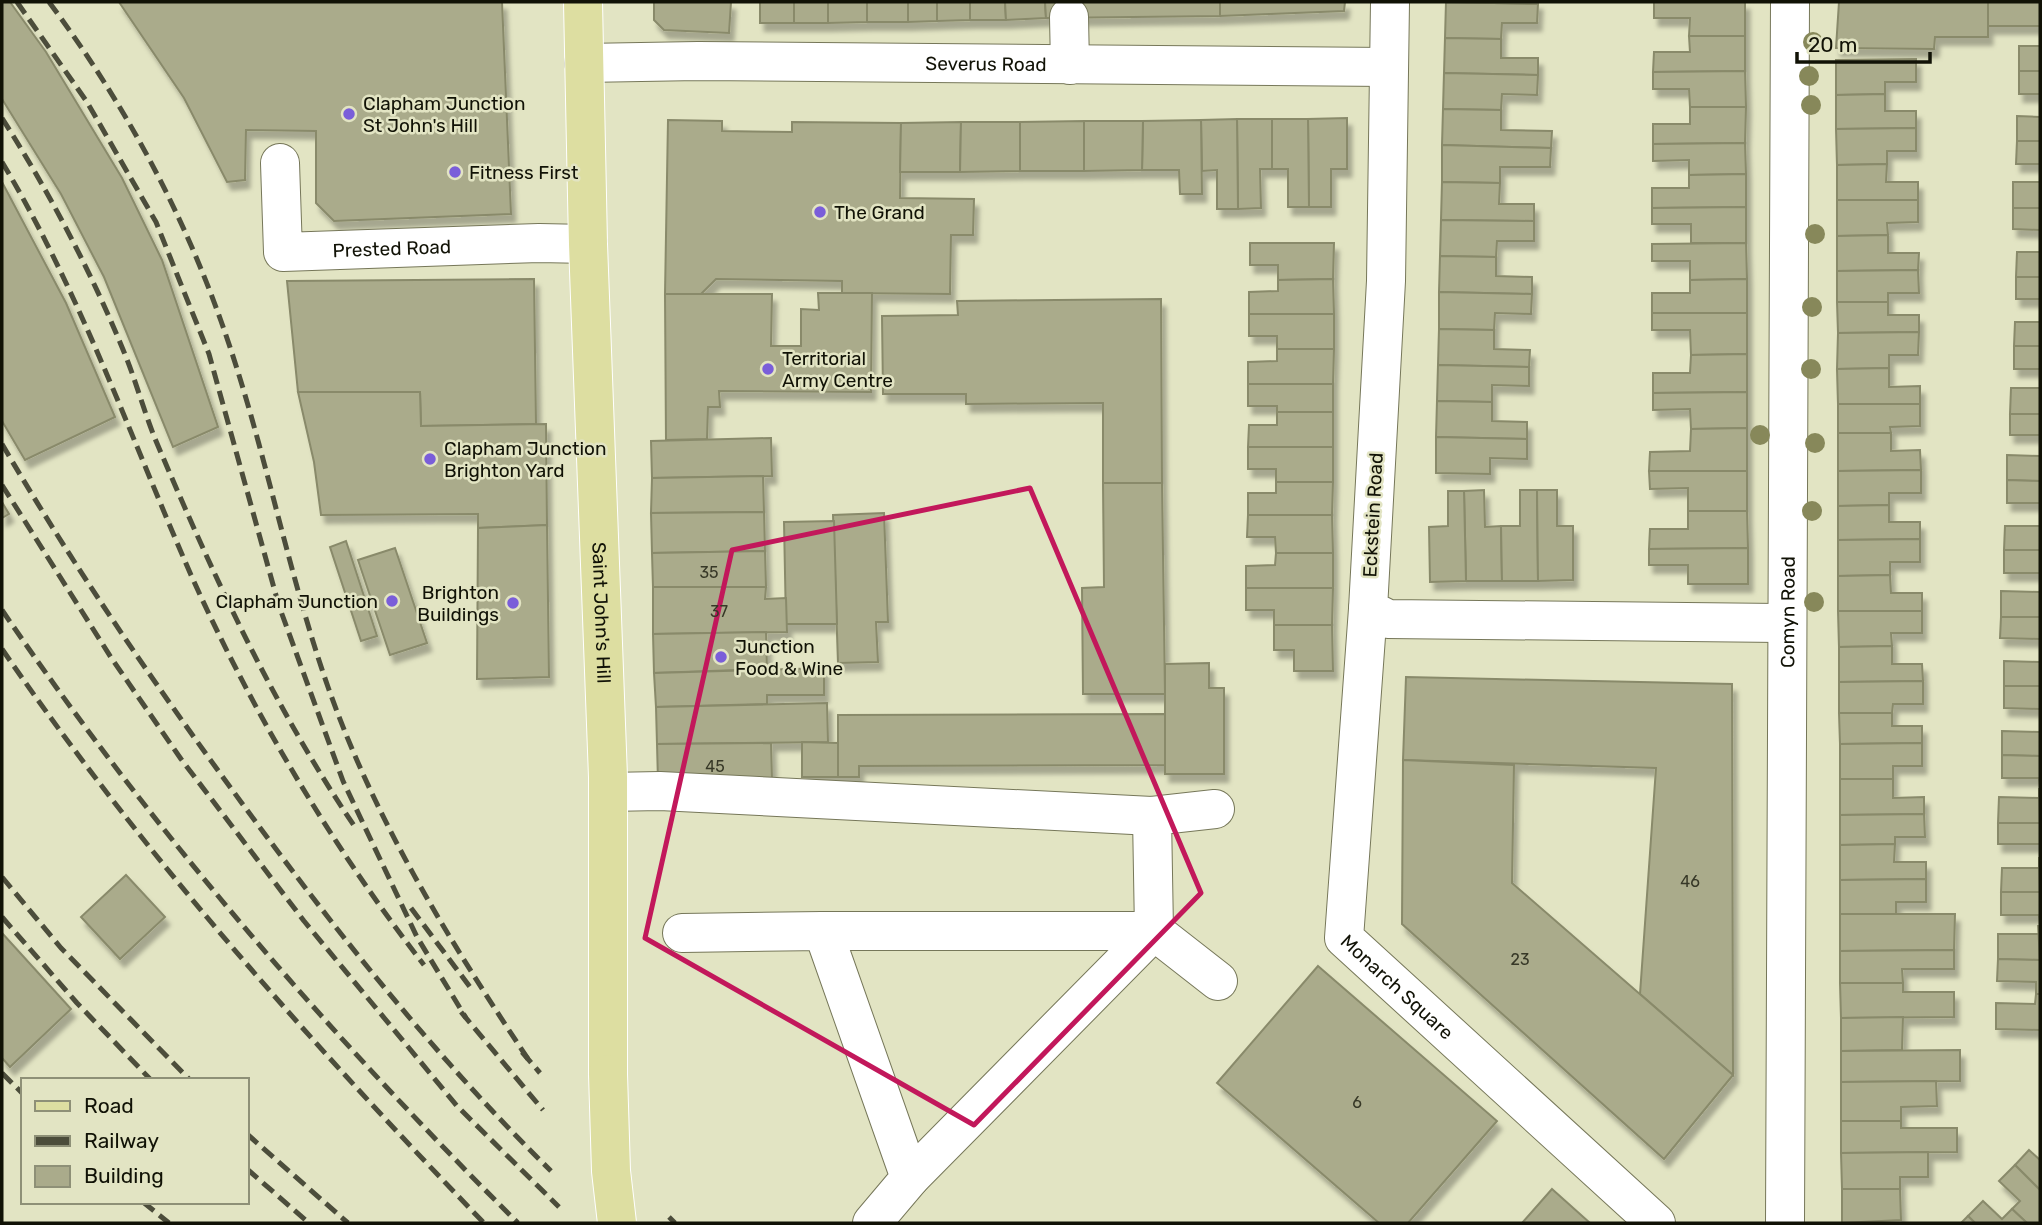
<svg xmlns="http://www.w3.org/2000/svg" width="2042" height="1225" font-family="Rubik,sans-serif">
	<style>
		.building { fill: #aaab8b; stroke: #898a6b; stroke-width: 2; filter: url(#shadow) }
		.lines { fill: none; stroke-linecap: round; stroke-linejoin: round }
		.minor-casing { stroke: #767759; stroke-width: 40 }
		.major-casing { stroke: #fff; stroke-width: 40 }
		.minor { stroke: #fff; stroke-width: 38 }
		.major { stroke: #dddea1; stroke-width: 38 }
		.rail { stroke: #4c4d3b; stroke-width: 5; stroke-dasharray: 14 7; stroke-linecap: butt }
		.major-bridge-casing { stroke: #fff; stroke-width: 40; stroke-linecap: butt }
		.major-bridge { stroke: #dddea1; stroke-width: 38 }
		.tree { fill: #87885a }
		.marked { fill: none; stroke: #c2185b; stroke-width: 5; stroke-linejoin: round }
		.poi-dot { fill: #7a5ed9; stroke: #e2e4c3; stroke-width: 2.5 }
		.labels { text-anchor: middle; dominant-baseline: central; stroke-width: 5; stroke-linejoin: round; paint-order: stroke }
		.number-label { font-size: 16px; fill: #373827 }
		.street-label { font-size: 19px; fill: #111206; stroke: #e2e4c3 }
		.poi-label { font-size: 19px; fill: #111206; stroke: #e2e4c3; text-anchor: start }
	</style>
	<defs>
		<filter id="shadow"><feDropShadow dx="4.5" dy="8" stdDeviation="2" flood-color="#0004"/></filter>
	</defs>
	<rect width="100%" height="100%" fill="#e2e4c3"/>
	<g class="building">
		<path d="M2,2H10L46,52L122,178L162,260L218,427L173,447L104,277L61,194L2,99Z"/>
		<path d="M119,2H502L511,214L334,221L316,203V131L246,130L245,180L227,182L184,98Z"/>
		<path d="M654,2H731L729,33L664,30L654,20Z"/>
		<rect x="760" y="2" width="34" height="21"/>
		<rect x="794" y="2" width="34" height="21"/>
		<path d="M828,2H867V22L828,23Z"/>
		<rect x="867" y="2" width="41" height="20"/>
		<path d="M908,2H937V21L908,22Z"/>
		<path d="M937,2H970V20L937,21Z"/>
		<path d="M970,2H1005L1006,20H970Z"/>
		<path d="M1005,2H1045L1046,18L1006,20Z"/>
		<path d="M1045,2H1220V16L1046,18Z"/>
		<path d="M1220,2H1345L1344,11L1220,16Z"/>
		<path d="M1446,2L1538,4L1537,23H1502L1501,39L1445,38Z"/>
		<path d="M1446,2H1538V4Z"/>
		<path d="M1654,2H1745V36H1689L1690,18H1654Z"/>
		<path d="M1839,2H1988V37H1935L1934,49L1836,48Z"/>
		<rect x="1988" y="2" width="52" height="24"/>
		<path d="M1689,36H1745V71L1653,72L1654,52H1690Z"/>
		<path d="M1445,38L1501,39V58H1538V75L1444,73Z"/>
		<rect x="2019" y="46" width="21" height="25"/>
		<path d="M1916,59V82H1885V94L1836,95V60Z"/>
		<path d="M1745,71L1746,107H1690L1689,89H1653V72Z"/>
		<rect x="2019" y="71" width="21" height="23"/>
		<path d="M1444,73L1538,75L1537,95L1502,94L1501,110L1443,109Z"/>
		<path d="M1885,94V111H1916V128L1836,129V95Z"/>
		<path d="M1690,107H1746L1745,143L1653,144V124H1690Z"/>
		<path d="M1443,109L1501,110V130L1552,131L1551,148L1442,145Z"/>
		<path d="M2017,116L2040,117V141H2017Z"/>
		<path d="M1347,118V169H1331V207H1309L1308,119Z"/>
		<path d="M1237,119H1272V169H1260L1261,208L1238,209Z"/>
		<path d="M1237,119L1238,209H1217V170L1202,171L1201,120Z"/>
		<path d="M1272,119H1308L1309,207H1288V169H1272Z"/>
		<path d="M668,120L722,121V131L792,132V122L901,123L900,198L974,199L973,235H951L950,294L842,293V281L716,279L701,294H665Z"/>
		<path d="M1201,120L1202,194H1180L1179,170H1142L1143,121Z"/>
		<path d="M1084,121H1143L1142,170L1084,171Z"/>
		<path d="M1084,121V171H1020V122Z"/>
		<path d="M961,122L960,172H900L901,123Z"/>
		<path d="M961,122H1020V171L960,172Z"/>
		<path d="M1916,128V151H1887V164L1837,165L1836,129Z"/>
		<path d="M2017,141H2040V164H2016Z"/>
		<path d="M1745,143L1746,174L1689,175V160L1653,161V144Z"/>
		<path d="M1442,145L1551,148L1550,167H1500V183L1442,182Z"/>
		<path d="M1887,164L1886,182H1918V200H1837V165Z"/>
		<path d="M1746,174V207L1652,208V188H1689V175Z"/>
		<path d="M2,182L66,303L115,417L25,460L2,421Z"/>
		<path d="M1442,182L1500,183L1499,204H1534V221L1441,220Z"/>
		<rect x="2013" y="182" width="27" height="26"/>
		<path d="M1837,200H1918V222L1887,223L1888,235L1837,236Z"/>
		<path d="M1746,207V243H1691V224H1652V208Z"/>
		<path d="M2013,208H2040V230L2013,229Z"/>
		<path d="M1441,220L1534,221V241H1497L1496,257L1440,256Z"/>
		<path d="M1888,235V253H1919L1918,270L1837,271V236Z"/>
		<path d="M1250,243H1334L1333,279L1278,280V265H1250Z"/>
		<path d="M1746,243L1747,279L1690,280V261H1652V244Z"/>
		<path d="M2017,252H2040V277H2016Z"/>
		<path d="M1440,256L1496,257V276L1532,277V294L1439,292Z"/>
		<path d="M1918,270L1919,293H1888V302H1837V271Z"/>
		<rect x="2016" y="277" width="24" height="22"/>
		<path d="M534,279L536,424L421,426L420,392H298L287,281Z"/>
		<path d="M1333,279L1334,314H1249V292L1278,291V280Z"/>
		<path d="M1747,279V313H1652V293H1690V280Z"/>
		<path d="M1439,292L1532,294L1531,314L1495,313L1494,330L1439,329Z"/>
		<path d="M818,293H872L871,392L719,391L720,407H708L707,439L666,440L665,294H772L771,346H801V309L819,310Z"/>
		<path d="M1161,299L1162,483H1103V403L966,404V394H883L882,316L958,315L957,301Z"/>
		<path d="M1837,302H1888V315H1919V332L1838,333Z"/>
		<path d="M1652,313H1747V354L1691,355L1690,330H1652Z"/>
		<path d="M1249,314H1334V349H1277V336H1249Z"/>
		<path d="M2015,322H2040V346H2014Z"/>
		<path d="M1439,329L1494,330V349L1530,350L1529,367L1438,365Z"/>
		<path d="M1919,332L1918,355H1889V368L1837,369L1838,333Z"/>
		<rect x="2014" y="346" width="26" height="23"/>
		<path d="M1277,349H1334L1333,384H1248V362L1277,361Z"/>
		<path d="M1747,354V392L1653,393V373H1690L1691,355Z"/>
		<path d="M1438,365L1529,367V386L1492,385V402L1437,401Z"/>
		<path d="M1889,368V387L1920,386V404H1838L1837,369Z"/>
		<path d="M1248,384H1333V412H1277V406H1248Z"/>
		<path d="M2011,388H2040V414H2010Z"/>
		<path d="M298,392H420L421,426L546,424L547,525L478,528V514L321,515L314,462Z"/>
		<path d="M1747,392V428L1691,429L1690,409L1653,410V393Z"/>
		<path d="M1437,401L1492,402V421L1527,422V439L1436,437Z"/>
		<path d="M1838,404H1920V426L1890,427L1891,433H1838Z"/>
		<path d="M1277,412H1333V447H1248L1249,425H1277Z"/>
		<rect x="2010" y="414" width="30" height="21"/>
		<path d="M1747,428V471H1649L1650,452L1690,451L1691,429Z"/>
		<path d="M1838,433H1891V451L1920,450L1921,470L1838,471Z"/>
		<path d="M1436,437L1527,439V459L1490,458V474L1436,473Z"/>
		<path d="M771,438L772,476L652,478L651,441Z"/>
		<path d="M1248,447H1333V482H1276V469H1248Z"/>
		<path d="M2007,455L2040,456V481L2007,480Z"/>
		<path d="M1921,470V493H1889V505L1838,506V471Z"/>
		<path d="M1649,471H1747V511H1688V488L1650,489Z"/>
		<path d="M763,476L764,512L651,513L652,478Z"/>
		<path d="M2007,480L2040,481V503H2007Z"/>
		<path d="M1276,482H1333L1332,515H1248V493H1276Z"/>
		<path d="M1103,483H1162L1165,694H1083L1082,588L1104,587Z"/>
		<path d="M1484,490L1485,527L1501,526L1502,581H1466L1464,491Z"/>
		<path d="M1520,490H1537L1538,581H1502L1501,526H1520Z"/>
		<path d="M1537,490H1557V526H1573V580L1538,581Z"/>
		<path d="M1448,491H1464L1466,581L1430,582L1429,527L1448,526Z"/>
		<path d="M2,502L9,514L2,518Z"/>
		<path d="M1889,505V522H1920V539L1838,540V506Z"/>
		<path d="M1688,511H1747L1748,548L1649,549L1650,529H1688Z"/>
		<path d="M764,512L765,551L652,553L651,513Z"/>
		<path d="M884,513L888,622H876L878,662L838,663L833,515Z"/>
		<path d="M1248,515H1332L1333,553H1276L1275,537H1247Z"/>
		<path d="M834,521L837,624H786L784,522Z"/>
		<path d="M547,525L549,677L477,679L478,528Z"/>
		<path d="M2005,526H2040V550H2004Z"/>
		<path d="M1920,539V562H1890V575L1838,576V540Z"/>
		<path d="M346,541L377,636L361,641L330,547Z"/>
		<path d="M395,548L427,643L390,655L358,560Z"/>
		<path d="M1748,548V584H1688V565H1649V549Z"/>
		<rect x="2004" y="550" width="36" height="23"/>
		<path d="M765,551L766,587H653L652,553Z"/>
		<path d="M1276,553H1333V588H1246V566L1275,565Z"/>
		<path d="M1890,575L1891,593H1922V611H1838V576Z"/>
		<path d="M653,587H766L765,599L786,598L787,632L653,634Z"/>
		<path d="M1246,588H1333L1332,625H1274V610H1246Z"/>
		<path d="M2001,591L2040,592V617H2001Z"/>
		<path d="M1838,611H1922V633H1891L1892,646L1839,647Z"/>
		<path d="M2001,617H2040V639L2000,638Z"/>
		<path d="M1274,625H1332L1333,671H1294V650H1274Z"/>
		<path d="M766,632L767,669L654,673L653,634Z"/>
		<path d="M1892,646V664H1922L1923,681L1839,682V647Z"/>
		<path d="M2004,661L2040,662V686H2004Z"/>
		<path d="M1209,663V688H1224V774H1165V664Z"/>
		<path d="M824,668V695H767V704L656,707L654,673Z"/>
		<path d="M1406,677L1732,684L1733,1075L1640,994L1656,768L1403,760Z"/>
		<path d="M1923,681V704H1893L1892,713H1839V682Z"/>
		<path d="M2004,686H2040V709L2004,708Z"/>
		<path d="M827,703L828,742L657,744L656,707Z"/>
		<path d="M1839,713H1892V726H1922V743L1840,744Z"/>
		<path d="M1165,714V765L859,766V777H838V715Z"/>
		<path d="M2002,731L2040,732V756L2002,755Z"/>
		<path d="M802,742L838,743V777H802Z"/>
		<path d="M771,743L772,779L658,781L657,744Z"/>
		<path d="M1922,743V766H1893V779H1840V744Z"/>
		<path d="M2002,755L2040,756V788L2039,778H2002Z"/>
		<path d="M1403,760L1514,765L1512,883L1733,1075L1664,1159L1402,924Z"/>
		<path d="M1840,779H1893V798L1924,797V814L1840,815Z"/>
		<path d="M2039,788L2040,823H1998L1999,797L2039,798Z"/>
		<path d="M1924,814L1925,837H1895V844L1840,845V815Z"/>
		<path d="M1998,823H2040V857V844H1998Z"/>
		<path d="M1895,844L1894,862H1926V879L1840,880V845Z"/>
		<path d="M2039,857L2040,892H2001L2002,868H2039Z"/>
		<path d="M126,875L165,917L120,959L81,917Z"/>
		<path d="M1926,879V902H1896V914H1840V880Z"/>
		<path d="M2001,892H2040V925L2039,915H2001Z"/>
		<path d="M1840,914H1955L1954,950L1840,951Z"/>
		<path d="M2038,925L2040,960L1998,959V934H2039Z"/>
		<path d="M2,933L71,1009L10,1067L2,1058Z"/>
		<path d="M1954,950V969H1902L1903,983H1840V951Z"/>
		<path d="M1998,959L2040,960V994H2036V982L1997,981Z"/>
		<path d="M1318,966L1497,1121L1408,1223H1379L1217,1083Z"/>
		<path d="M1840,983H1903V992H1954V1017L1841,1018Z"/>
		<path d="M2036,994H2040V1030L1996,1029V1003L2035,1004Z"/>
		<path d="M1903,1017L1902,1050L1841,1051V1018Z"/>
		<path d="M1960,1050V1081L1841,1082V1051Z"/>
		<path d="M1936,1081L1937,1106L1901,1107V1121H1841V1082Z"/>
		<path d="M1841,1121H1901V1128H1957V1152L1841,1153Z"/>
		<path d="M2029,1150L2040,1160V1190L2015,1165Z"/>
		<path d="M1928,1152V1177H1900V1189H1842L1841,1153Z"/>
		<path d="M2015,1165L2040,1190V1223H2027L2012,1209L2020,1201L1999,1181Z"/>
		<path d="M1552,1189L1590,1223H1522Z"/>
		<path d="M1842,1189H1900L1901,1220L1842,1223Z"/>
		<path d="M1983,1201L2002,1219L2012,1209L2027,1223H1975L1968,1216Z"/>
		<path d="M1968,1216L1975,1223H1961Z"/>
	</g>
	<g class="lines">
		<defs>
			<g id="minor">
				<path d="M1390,2L1386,281L1368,609L1388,619L1786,623"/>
				<path d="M1069,17L1070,65"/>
				<path id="s1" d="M584,63L698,61L1388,67"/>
				<path id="s2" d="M280,163L283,252L539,243L588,244"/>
				<path id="s3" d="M1368,609L1344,938L1656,1223"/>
				<path d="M608,792L660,791L1152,816"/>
				<path d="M823,931H1154L1218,981"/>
				<path d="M682,933L823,931L910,1178L872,1223"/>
				<path d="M910,1178L1154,931L1152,816L1215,809"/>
				<path id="s4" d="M1785,1223L1790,2"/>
			</g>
			<g id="major">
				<path id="s5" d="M583,2L588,244L608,777V1074"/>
			</g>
		</defs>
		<use href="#minor" class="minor-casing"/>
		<use href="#major" class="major-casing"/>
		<use href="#minor" class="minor"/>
		<use href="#major" class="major"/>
		<g class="rail">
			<path d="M17,2L87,102L156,222L209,354L279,606L343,781L417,937L466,1018"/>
			<path d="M49,2C122,100 180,206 221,321C264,441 286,567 328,687C376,823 449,940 528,1059"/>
			<path d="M2,118C49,192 91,271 124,352C136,381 144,412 156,441C213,575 275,710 357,830"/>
			<path d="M2,162C80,292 130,436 191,575C253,713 331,845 424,965"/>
			<path d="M2,444C72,564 151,679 233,791C331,925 433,1055 551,1171"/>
			<path d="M2,485L112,659L181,759L304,921L457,1106L559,1207"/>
			<path d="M2,610C152,830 329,1035 518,1223"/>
			<path d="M2,649C143,854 311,1044 484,1223"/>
			<path d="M2,877L61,948L190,1080"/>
			<path d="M411,908L470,987"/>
			<path d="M2,917L77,1003L151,1080"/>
			<path d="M461,1012L543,1110"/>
			<path d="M522,1052L540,1073"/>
			<path d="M2,1073L23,1094"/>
			<path d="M247,1134L348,1223"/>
			<path d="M247,1169L309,1223"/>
			<path d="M143,1202L169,1223"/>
			<path d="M669,1217L675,1223"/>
		</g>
		<defs>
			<path id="major-bridge" d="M608,1074L611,1171L617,1223"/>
		</defs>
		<use href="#major-bridge" class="major-bridge-casing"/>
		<use href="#major-bridge" class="major-bridge"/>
	</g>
	<g class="tree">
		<circle cx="1813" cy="42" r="10"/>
		<circle cx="1809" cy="76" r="10"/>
		<circle cx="1811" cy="105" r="10"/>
		<circle cx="1815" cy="234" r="10"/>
		<circle cx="1812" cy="307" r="10"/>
		<circle cx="1811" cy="369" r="10"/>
		<circle cx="1760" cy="435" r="10"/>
		<circle cx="1815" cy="443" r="10"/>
		<circle cx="1812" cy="511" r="10"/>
		<circle cx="1814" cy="602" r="10"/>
	</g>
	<path class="marked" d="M1030,488L1201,893L974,1125L645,938L732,550Z"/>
	<g class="poi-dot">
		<circle cx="349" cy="114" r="7"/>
		<circle cx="455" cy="172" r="7"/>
		<circle cx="820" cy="212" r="7"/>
		<circle cx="768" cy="369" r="7"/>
		<circle cx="430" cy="459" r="7"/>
		<circle cx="392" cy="601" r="7"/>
		<circle cx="513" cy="603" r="7"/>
		<circle cx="721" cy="657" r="7"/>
	</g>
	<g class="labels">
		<g class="number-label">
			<text x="709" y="572">35</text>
			<text x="719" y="611">37</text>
			<text x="715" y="766">45</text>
			<text x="1690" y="881">46</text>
			<text x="1520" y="959">23</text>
			<text x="1357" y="1102">6</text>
		</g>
		<g class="street-label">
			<text stroke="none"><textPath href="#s1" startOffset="402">Severus Road</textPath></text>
			<text stroke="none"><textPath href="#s2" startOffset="198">Prested Road</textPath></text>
			<text transform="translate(1373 515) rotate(-87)">Eckstein Road</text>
			<text stroke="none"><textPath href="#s4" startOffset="611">Comyn Road</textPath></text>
			<text stroke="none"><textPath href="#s5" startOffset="611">Saint John's Hill</textPath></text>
			<text stroke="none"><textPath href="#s3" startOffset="402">Monarch Square</textPath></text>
		</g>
		<g class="poi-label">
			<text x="363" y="103">Clapham Junction<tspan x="363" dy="22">St John's Hill</tspan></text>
			<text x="469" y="172">Fitness First</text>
			<text x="834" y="212">The Grand</text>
			<text x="782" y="358">Territorial<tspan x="782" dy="22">Army Centre</tspan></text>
			<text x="444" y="448">Clapham Junction<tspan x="444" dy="22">Brighton Yard</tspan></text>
			<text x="499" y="592" text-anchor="end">Brighton<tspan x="499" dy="22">Buildings</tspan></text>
			<text x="378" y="601" text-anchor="end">Clapham Junction</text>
			<text x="735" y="646">Junction<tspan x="735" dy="22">Food &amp; Wine</tspan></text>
		</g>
	</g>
	<rect width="2042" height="1225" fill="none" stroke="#111206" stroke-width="7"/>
	<rect x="21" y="1078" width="228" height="126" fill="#e2e4c3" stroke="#8e9077" stroke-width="2"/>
	<rect x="35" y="1101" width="35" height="10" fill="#dddea1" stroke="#8e9077" stroke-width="2"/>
	<text x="84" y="1113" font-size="21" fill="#111206">Road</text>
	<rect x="35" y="1136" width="35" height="10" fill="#4c4d3b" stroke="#8e9077" stroke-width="2"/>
	<text x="84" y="1148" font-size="21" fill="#111206">Railway</text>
	<rect x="35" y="1166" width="35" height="21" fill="#aaab8b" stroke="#8e9077" stroke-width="2"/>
	<text x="84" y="1183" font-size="21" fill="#111206">Building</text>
	<path d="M1797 52v10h133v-10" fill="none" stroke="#111206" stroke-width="3.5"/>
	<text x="1808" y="52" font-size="21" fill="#111206" stroke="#e2e4c3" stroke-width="5" paint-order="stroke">20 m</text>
</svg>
